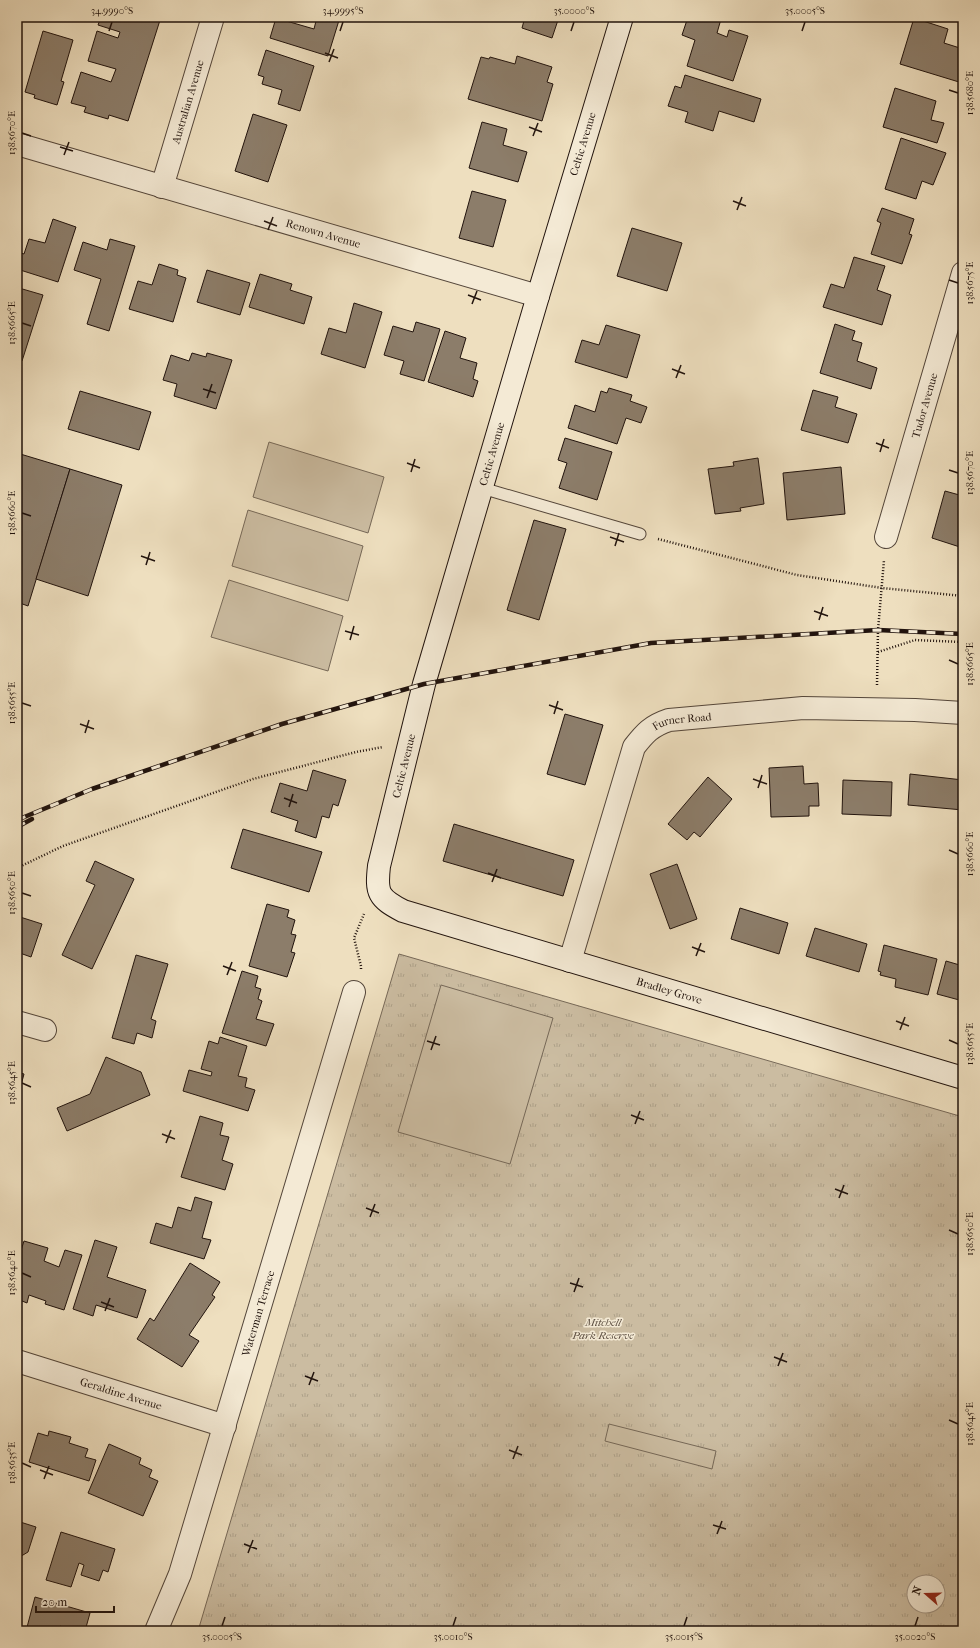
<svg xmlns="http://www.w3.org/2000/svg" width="980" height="1648" font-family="'IM FELL French Canon',serif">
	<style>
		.park { fill: url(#park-tufts); stroke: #766857; fill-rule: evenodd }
		.pitch { fill: #cbbca1; stroke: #766857 }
		.building { fill: #8c7d6a; stroke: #21130d }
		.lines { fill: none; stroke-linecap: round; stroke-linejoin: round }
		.lane-casing { stroke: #54463a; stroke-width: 13 }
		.street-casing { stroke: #54463a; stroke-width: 24 }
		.secondary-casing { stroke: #21130d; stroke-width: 24 }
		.path { stroke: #21130d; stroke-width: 2.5; stroke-dasharray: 1 2; stroke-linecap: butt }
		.lane { stroke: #f4ead5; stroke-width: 11 }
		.street { stroke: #f4ead5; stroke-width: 22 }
		.secondary { stroke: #f4ead5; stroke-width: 22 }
		.rail-casing { stroke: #21130d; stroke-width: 4.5 }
		.rail { stroke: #f4ead5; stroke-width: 3; stroke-dasharray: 9; stroke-linecap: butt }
		.ticks { fill: none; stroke: #21130d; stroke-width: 1.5 }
		.labels { text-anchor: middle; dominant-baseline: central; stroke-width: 3; stroke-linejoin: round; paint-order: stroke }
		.street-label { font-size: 11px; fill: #21130d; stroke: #f4ead5 }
		.park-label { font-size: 11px; font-style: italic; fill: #5c4e41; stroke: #f4ead5 }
		.neatline { fill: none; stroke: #21130d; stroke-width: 1.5 }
		.ticks-label { font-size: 10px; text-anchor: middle; fill: #21130d }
	</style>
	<defs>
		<pattern id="park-tufts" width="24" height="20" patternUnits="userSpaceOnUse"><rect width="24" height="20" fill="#cbbca1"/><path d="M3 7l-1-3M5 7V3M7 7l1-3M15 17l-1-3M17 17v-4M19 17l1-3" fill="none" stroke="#aea189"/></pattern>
	</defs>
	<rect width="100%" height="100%" fill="#eedfbf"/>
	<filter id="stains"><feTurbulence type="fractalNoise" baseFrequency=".005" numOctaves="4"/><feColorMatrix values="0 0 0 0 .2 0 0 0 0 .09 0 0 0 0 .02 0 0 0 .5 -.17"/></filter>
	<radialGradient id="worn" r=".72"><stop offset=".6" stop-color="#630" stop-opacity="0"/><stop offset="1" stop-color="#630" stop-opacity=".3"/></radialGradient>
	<path class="park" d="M399,954L963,1117V1631H198ZM914,1582H938V1606H914Z"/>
	<g class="pitch">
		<path d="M269,442L384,477L368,533L253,497Z"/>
		<path d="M248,510L363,546L348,601L232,566Z"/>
		<path d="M229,580L343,616L328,671L211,637Z"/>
		<path d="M441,985L553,1018L510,1164L398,1132Z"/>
		<path d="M609,1424L716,1451L712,1469L605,1441Z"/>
	</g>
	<g class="building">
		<path d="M101,17H161L128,121L109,115L108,119L84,112L86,107L71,103L81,72L111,82L116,69L88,61L97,31L118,38L120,32L98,25Z"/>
		<path d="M317,17H340L328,56L270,38L276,18L314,29Z"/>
		<path d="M525,17H559L552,38L522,28Z"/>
		<path d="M688,17H714L721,19L717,33L727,37L729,30L748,36L733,81L687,66L695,40L682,35Z"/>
		<path d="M952,17H963V22L952,18Z"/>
		<path d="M914,18L948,29L944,43L963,49V68L959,82L900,64Z"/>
		<path d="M43,31L73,40L61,81L64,82L57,105L34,98L35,95L25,92Z"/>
		<path d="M266,50L314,66L300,111L278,104L282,90L262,84L264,77L258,75Z"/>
		<path d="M517,56L552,67L547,82L553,84L542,121L468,99L481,57L489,59L490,57L515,64Z"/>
		<path d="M685,75L761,99L754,122L719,111L713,131L685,122L688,112L668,106L675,86L681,88Z"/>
		<path d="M895,88L936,101L931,120L944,123L937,143L883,127Z"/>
		<path d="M253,114L287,125L268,182L235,171Z"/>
		<path d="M482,122L507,129L503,145L527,152L518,182L469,168Z"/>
		<path d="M901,138L946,153L933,185L922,181L916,199L885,189Z"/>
		<path d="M472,191L506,200L493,247L459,238Z"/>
		<path d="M882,208L914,219L909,234L912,235L902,264L871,254L881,223L877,221Z"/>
		<path d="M53,219L76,227L58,282L17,269L18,252L24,254L29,239L45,243Z"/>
		<path d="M632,228L682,243L667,291L617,276Z"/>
		<path d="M110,239L135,246L109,331L87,324L101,279L74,270L83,242L107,250Z"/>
		<path d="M854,257L885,266L877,290L891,295L882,325L823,307L831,284L844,288Z"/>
		<path d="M159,264L178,270L177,275L186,278L173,322L129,309L138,281L152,285Z"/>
		<path d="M207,270L250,283L240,315L197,302Z"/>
		<path d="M260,274L292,284L290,290L312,297L304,324L249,307Z"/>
		<path d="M19,288L43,295L22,361L17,359V296Z"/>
		<path d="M354,303L382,312L365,368L321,354L329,328L346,333Z"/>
		<path d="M416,322L440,329L424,381L400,374L404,361L384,355L393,326L413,332Z"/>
		<path d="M835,324L855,331L852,340L862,343L857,361L877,368L871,389L820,373Z"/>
		<path d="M606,325L640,335L627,378L575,362L582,340L599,345Z"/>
		<path d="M445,331L466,338L460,358L477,363L473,379L478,381L473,397L428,382Z"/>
		<path d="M192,353L206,357L207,353L232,360L216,409L174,396L177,384L163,380L171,355L189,361Z"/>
		<path d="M609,388L632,395L630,401L647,407L641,423L626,418L617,444L568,428L575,405L595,412L601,391L607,393Z"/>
		<path d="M813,390L838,397L835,407L857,414L848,443L801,430Z"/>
		<path d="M80,391L151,412L139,450L68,429Z"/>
		<path d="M565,438L612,452L597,500L559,488L567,463L558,460Z"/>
		<path d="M17,453L70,469L28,606L17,602Z"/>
		<path d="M758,458L764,504L740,508L741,511L715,514L708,469L734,466L733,462Z"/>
		<path d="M841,467L845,514L787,520L783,473Z"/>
		<path d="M70,469L122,485L88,596L36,579Z"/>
		<path d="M945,491L963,496V548L932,538Z"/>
		<path d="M534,520L566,529L539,620L507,610Z"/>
		<path d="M565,714L603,725L585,785L547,774Z"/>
		<path d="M803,766L804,784L818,783L819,806H809V816L771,817L769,768Z"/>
		<path d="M313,770L346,780L338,806L333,804L329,818L322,816L316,838L295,831L298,821L271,812L280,783L307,791Z"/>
		<path d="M910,774L963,780V810L908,805Z"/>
		<path d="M708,777L732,799L700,837L694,832L687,840L668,824Z"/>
		<path d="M843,780L892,782L891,816L842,814Z"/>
		<path d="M454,824L574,860L563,896L443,861Z"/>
		<path d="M243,829L322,852L309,892L231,868Z"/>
		<path d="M95,861L134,879L92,969L62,955L95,885L86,881Z"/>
		<path d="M677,864L697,919L670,929L650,874Z"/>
		<path d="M267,904L289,910L287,917L295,920L291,934L296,935L291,952L295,953L287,977L249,966Z"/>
		<path d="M740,908L788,923L779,954L731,939Z"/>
		<path d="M17,916L42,924L31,957L17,952Z"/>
		<path d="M815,928L867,944L859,972L806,956Z"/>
		<path d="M884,945L937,959L928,995L895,987L896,979L880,975L881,972L878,971Z"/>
		<path d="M136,955L168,964L151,1019L156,1021L152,1038L137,1033L134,1044L112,1038Z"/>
		<path d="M946,961L963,966V1001L937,994Z"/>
		<path d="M242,971L258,976L255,987L261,989L258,999L262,1001L256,1019L274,1024L266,1046L222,1033Z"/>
		<path d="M220,1037L247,1046L238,1076L247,1078L245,1087L255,1090L248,1111L183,1091L189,1070L211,1076L212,1072L201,1069L209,1041L218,1044Z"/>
		<path d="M106,1057L141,1072L150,1095L67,1131L57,1108L90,1094Z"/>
		<path d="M17,1072L24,1074L17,1100Z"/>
		<path d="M200,1116L223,1123L220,1135L229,1137L222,1160L233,1164L225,1190L181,1177Z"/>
		<path d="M195,1197L212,1202L202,1238L211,1240L204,1259L150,1243L156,1223L172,1228L178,1207L191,1211Z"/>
		<path d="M95,1240L117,1247L107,1277L146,1290L137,1318L96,1305L93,1316L73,1309Z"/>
		<path d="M24,1241L48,1248L44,1261L59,1267L65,1250L82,1255L64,1310L45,1304L46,1301L29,1295L27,1303L17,1299V1263Z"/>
		<path d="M190,1263L220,1282L212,1295L215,1297L189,1335L199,1341L182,1367L137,1339L150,1318L154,1321Z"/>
		<path d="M49,1431L71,1437L69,1443L88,1449L85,1457L96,1460L89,1481L29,1462L38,1433L48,1436Z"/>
		<path d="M109,1444L141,1458L139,1464L152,1470L149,1477L158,1481L143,1516L88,1493Z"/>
		<path d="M17,1521L36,1527L28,1552L18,1558Z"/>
		<path d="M61,1532L115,1549L108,1572L103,1570L99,1581L81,1575L84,1565L79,1563L71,1587L46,1580Z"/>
		<path d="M35,1597L90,1613L85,1631H76L60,1626L58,1631H26Z"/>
	</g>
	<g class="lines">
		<defs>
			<path id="lane" d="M482,488L640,534"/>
			<g id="street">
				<path id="s1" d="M17,144L538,296"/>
				<path id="s2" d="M162,187L213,17"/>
				<path id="s3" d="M886,537L963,273"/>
				<path id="s4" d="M570,961L634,747C645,733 651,726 669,720L803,708L915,710L963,713"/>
				<path d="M17,1022L45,1030"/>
				<path id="s5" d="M17,1361L225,1426"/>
				<path id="s6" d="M156,1631L180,1574L354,992"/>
			</g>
			<g id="secondary">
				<path id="s7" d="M622,17L538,296L424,684L379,866C376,893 378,898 403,911L963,1078"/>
			</g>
		</defs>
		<use href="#lane" class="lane-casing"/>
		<use href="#street" class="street-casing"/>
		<use href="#secondary" class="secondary-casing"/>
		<g class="path">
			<path d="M658,539L797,575L882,588L963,596"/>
			<path d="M878,652L915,640L963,642"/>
			<path d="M877,685L878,630L884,560"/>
			<path d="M17,868L63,846L253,779L356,752L383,747"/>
			<path d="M361,969V966L354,938L364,914"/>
		</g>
		<use href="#lane" class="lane"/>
		<use href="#street" class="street"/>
		<use href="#secondary" class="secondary"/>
		<defs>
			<g id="rail">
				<path d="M17,820L92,789L282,724L424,684L651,643L878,630L963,634"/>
				<path d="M17,827L32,819"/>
			</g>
		</defs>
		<use href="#rail" class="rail-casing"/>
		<use href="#rail" class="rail"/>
	</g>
	<path class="ticks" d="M109,31L112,22M340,31L343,22M571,31L574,22M802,31L805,22M325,53L338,58M329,62L334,49M949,90L958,93M529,127L542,132M22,133L31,136M533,136L538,123M60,147L73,151M64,155L69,142M733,201L746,206M737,210L742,197M264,221L277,226M268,230L273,217M949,280L958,283M468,295L481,300M472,304L477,291M22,323L31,326M672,369L685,374M676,378L681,365M203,389L216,393M207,398L212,384M876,443L889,448M880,452L884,439M407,463L420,468M949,470L958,473M411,472L415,459M22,513L31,516M610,537L624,542M615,546L619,533M141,556L155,561M146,565L150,552M814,611L828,616M819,620L823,607M345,631L359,635M350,640L354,626M949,660L958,664M22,703L31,706M549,705L563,710M554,714L558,701M80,724L94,729M85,733L89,720M753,779L767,784M758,788L762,775M284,798L297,803M289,807L293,794M949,850L958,854M488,873L501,878M492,882L497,869M22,893L31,896M692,947L705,952M696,956L701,943M223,966L236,971M227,975L232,962M896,1021L909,1026M900,1030L905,1017M949,1040L958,1044M427,1041L440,1045M431,1050L436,1036M22,1083L31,1087M631,1115L644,1120M635,1124L640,1111M162,1134L175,1139M166,1143L171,1130M835,1189L848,1194M839,1198L844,1185M366,1208L379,1213M370,1217L375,1204M949,1230L958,1234M22,1273L31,1277M570,1283L583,1287M574,1292L579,1278M101,1302L114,1307M105,1311L110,1298M774,1357L787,1362M778,1366L783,1353M305,1376L318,1381M309,1385L314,1372M949,1420L958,1424M509,1450L522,1455M513,1459L518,1446M22,1463L31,1467M40,1470L53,1475M44,1479L49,1466M713,1525L726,1529M717,1534L722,1521M244,1544L257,1549M248,1553L253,1540M222,1626L225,1617M453,1626L456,1617M684,1626L687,1617M915,1626L918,1617"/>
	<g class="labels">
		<g class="street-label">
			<text stroke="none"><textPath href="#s2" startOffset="89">Australian Avenue</textPath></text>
			<text transform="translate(583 144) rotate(-73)">Celtic Avenue</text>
			<text stroke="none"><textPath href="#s1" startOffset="319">Renown Avenue</textPath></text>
			<text stroke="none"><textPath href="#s3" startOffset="137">Tudor Avenue</textPath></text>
			<text transform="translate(492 454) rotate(-74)">Celtic Avenue</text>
			<text stroke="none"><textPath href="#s4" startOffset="281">Furner Road</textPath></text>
			<text transform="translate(404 766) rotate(-76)">Celtic Avenue</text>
			<text stroke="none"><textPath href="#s7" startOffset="1218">Bradley Grove</textPath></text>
			<text stroke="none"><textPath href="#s6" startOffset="334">Waterman Terrace</textPath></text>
			<text stroke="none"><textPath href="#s5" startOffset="109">Geraldine Avenue</textPath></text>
		</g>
		<g class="park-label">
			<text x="603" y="1322">Mitchell<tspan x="603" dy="13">Park Reserve</tspan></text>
		</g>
	</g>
	<rect width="980" height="1648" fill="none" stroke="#eedfbf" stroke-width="44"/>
	<g transform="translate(926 1594) rotate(290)"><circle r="19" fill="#f4ead5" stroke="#a09485"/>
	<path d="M0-3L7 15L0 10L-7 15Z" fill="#8f2418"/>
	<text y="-6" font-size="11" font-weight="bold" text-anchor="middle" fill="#21130d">N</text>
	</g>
	<path d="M36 1606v6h78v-6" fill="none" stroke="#21130d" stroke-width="2"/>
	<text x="42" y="1606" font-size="12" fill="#21130d" stroke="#f4ead5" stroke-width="3" paint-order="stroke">20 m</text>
	<rect x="22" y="22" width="936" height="1604" class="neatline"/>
	<g class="ticks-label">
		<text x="112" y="14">34.9990°S</text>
		<text x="343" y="14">34.9995°S</text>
		<text x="574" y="14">35.0000°S</text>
		<text x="805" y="14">35.0005°S</text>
		<text transform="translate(969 93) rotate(-90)" y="4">138.5680°E</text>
		<text transform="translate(11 133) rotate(-90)" y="4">138.5670°E</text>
		<text transform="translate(969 283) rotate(-90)" y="4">138.5675°E</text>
		<text transform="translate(11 323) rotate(-90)" y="4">138.5665°E</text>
		<text transform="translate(969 473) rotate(-90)" y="4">138.5670°E</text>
		<text transform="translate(11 513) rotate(-90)" y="4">138.5660°E</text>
		<text transform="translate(969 664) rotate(-90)" y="4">138.5665°E</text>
		<text transform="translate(11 703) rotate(-90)" y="4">138.5655°E</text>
		<text transform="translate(969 854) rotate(-90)" y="4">138.5660°E</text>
		<text transform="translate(11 893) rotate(-90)" y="4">138.5650°E</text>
		<text transform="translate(969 1044) rotate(-90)" y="4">138.5655°E</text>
		<text transform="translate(11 1083) rotate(-90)" y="4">138.5645°E</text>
		<text transform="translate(969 1234) rotate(-90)" y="4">138.5650°E</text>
		<text transform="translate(11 1273) rotate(-90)" y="4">138.5640°E</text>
		<text transform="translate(969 1424) rotate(-90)" y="4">138.5645°E</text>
		<text transform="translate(11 1463) rotate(-90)" y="4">138.5635°E</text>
		<text x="222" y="1640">35.0005°S</text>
		<text x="453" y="1640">35.0010°S</text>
		<text x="684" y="1640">35.0015°S</text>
		<text x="915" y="1640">35.0020°S</text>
	</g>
	<rect width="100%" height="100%" filter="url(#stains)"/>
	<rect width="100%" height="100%" fill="url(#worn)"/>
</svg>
